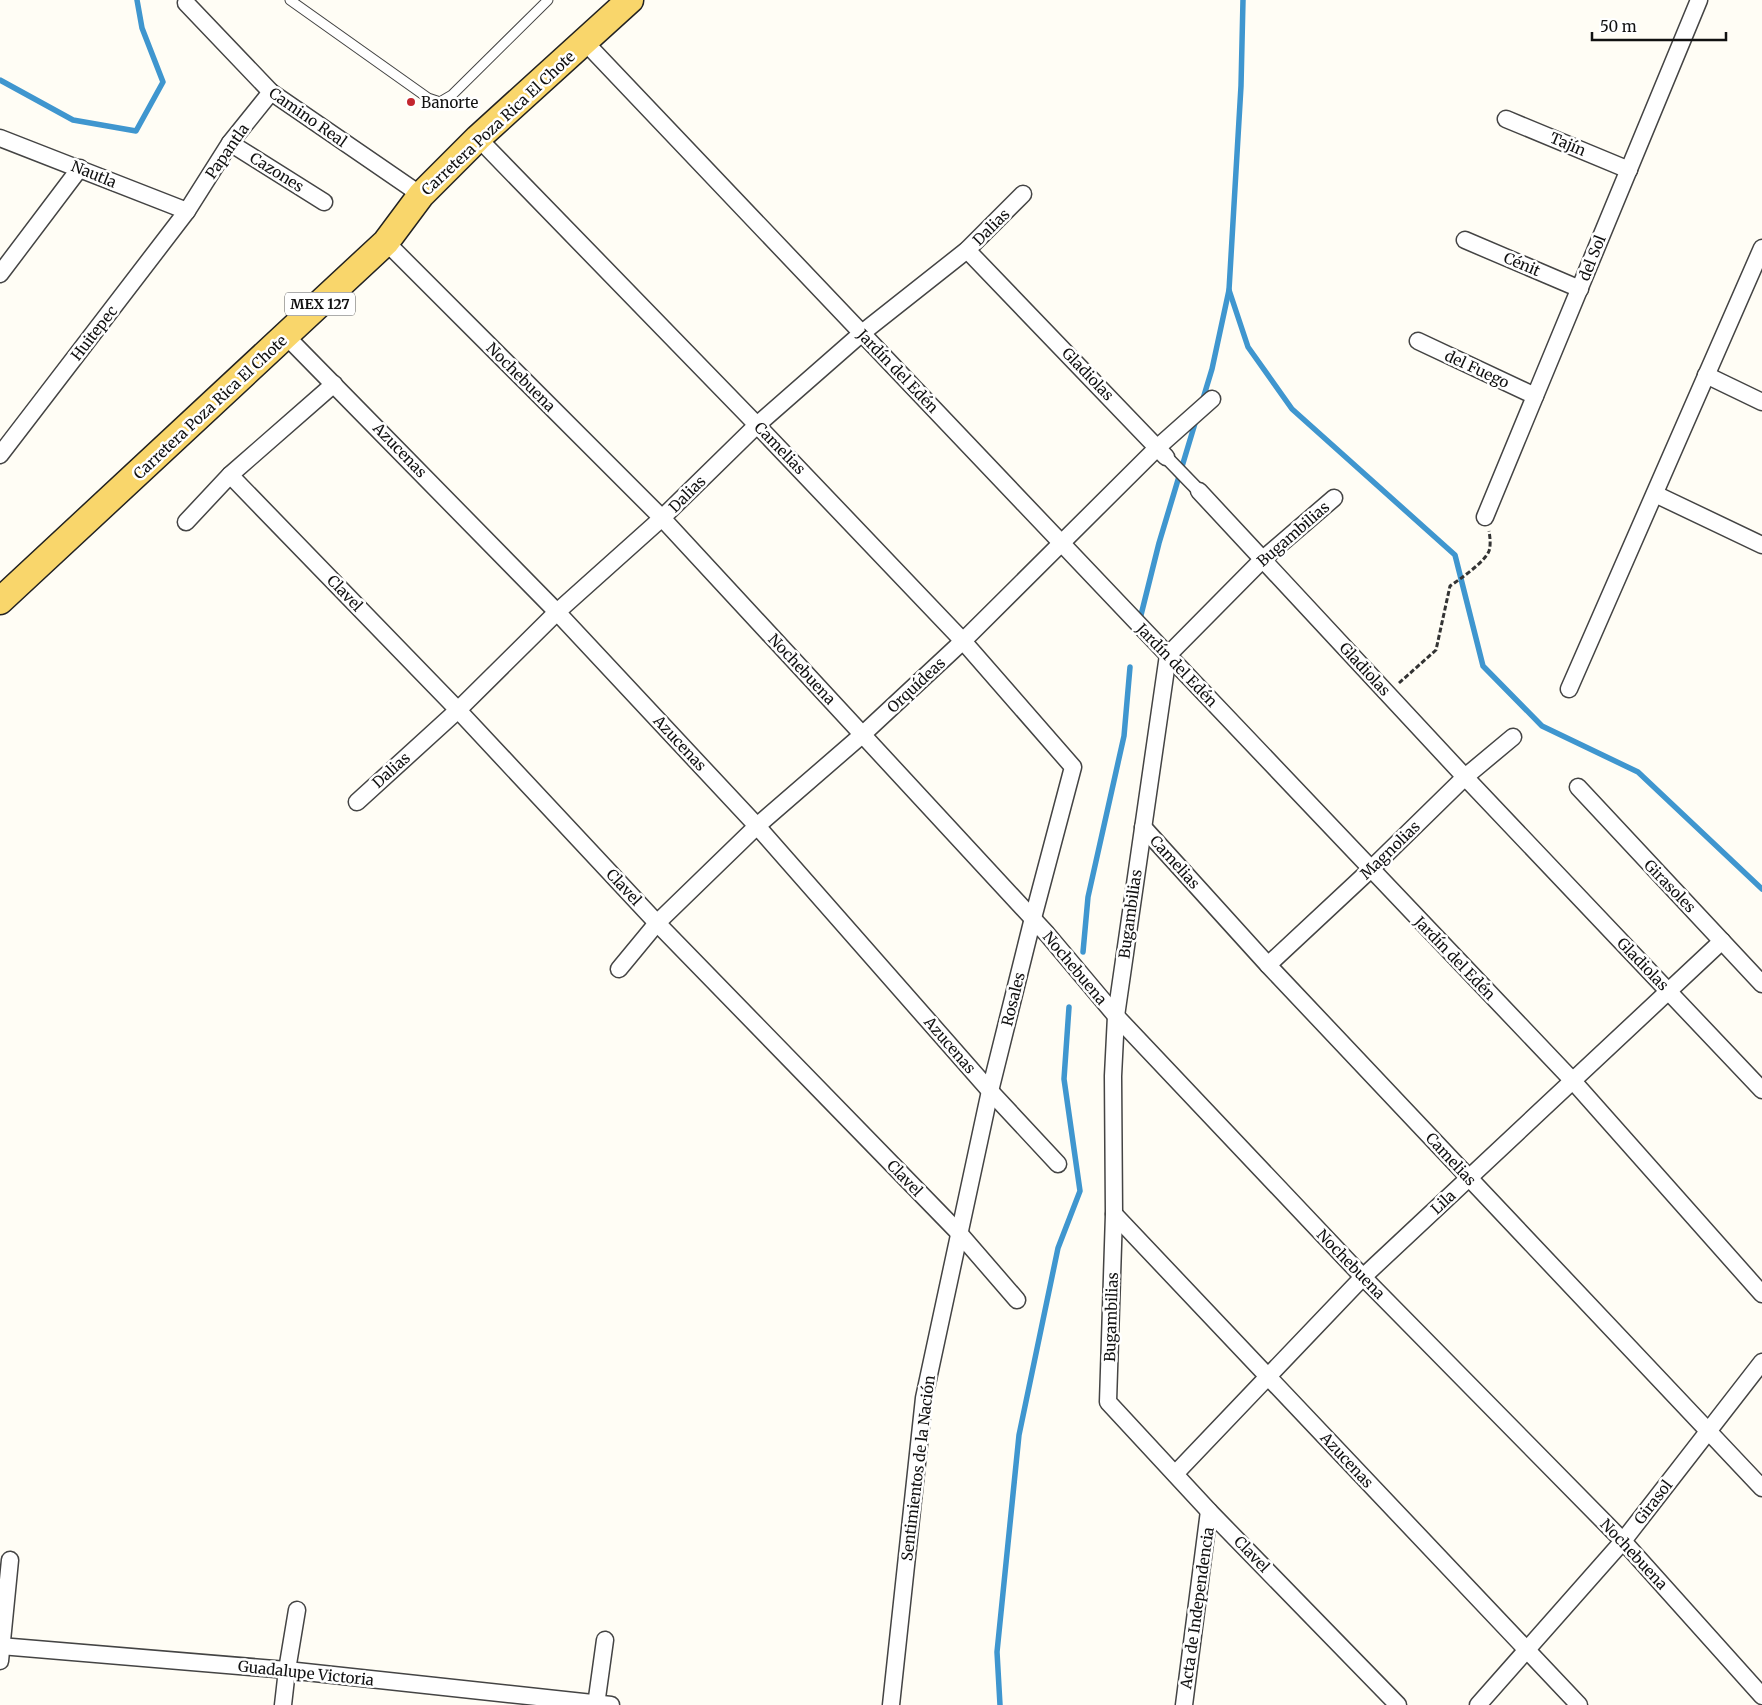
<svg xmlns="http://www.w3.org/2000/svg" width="1762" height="1705" font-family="Merriweather,serif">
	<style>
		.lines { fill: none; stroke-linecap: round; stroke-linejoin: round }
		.stream { stroke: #3f96cf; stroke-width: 5.5 }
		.service-casing { stroke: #444; stroke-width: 11 }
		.pedestrian-casing { stroke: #444; stroke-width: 15 }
		.minor-casing { stroke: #444; stroke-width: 19 }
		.primary-casing { stroke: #222; stroke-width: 29 }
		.path { stroke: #333; stroke-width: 3; stroke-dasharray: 5 2.5; stroke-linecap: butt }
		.service { stroke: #fff; stroke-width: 9 }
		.pedestrian { stroke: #fff; stroke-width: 12 }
		.minor { stroke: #fff; stroke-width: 16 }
		.primary { stroke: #f9d66b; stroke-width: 26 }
		.poi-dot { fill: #c4262e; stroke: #fff; stroke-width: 2 }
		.labels { text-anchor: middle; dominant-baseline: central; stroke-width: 5; stroke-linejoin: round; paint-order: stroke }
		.shield { fill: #fff; stroke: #585858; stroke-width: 1 }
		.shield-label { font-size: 14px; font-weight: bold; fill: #111 }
		.poi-label { font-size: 15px; fill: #111; stroke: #fff; text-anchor: start }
		.street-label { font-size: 15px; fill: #111; stroke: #fff }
	</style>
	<rect width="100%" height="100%" fill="#fffdf5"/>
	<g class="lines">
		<g class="stream">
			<path d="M0,80L73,120L136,131L163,82L142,28L137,0"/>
			<path d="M1229,290L1248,347L1292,409L1455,555L1483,666L1542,726L1638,772L1762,889"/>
			<path d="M1202,402L1212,369L1229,290L1241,86L1243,0"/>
			<path d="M1141,615L1159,543L1196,420"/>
			<path d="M1083,952L1088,897L1124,736L1130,667"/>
			<path d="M1000,1705L997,1652L1019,1435L1058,1248L1080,1191L1064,1079L1069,1007"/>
		</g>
		<defs>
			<path id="service" d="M290,0L428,98L440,102L452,95L548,0"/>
			<path id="pedestrian" d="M1166,457L1199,491"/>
			<g id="minor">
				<path d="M186,3L271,92L421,195"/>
				<path d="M584,41L1573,1081L1762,1294"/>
				<path d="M1506,119L1629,170"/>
				<path d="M0,138L187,211"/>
				<path d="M478,138L757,425L963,641L1073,767L1033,918L990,1091L924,1398L891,1705"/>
				<path d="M230,143L324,202"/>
				<path d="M1465,240L1580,289"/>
				<path d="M386,242L662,518L1047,934L1116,1016L1363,1277L1623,1541L1762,1696"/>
				<path d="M967,250L1166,457"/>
				<path d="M0,274L80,168"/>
				<path d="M286,336L557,612L757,826L990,1091L1058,1164"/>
				<path d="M1418,341L1535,396"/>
				<path d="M1706,375L1762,402"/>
				<path d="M0,455L187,211L230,143L271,92"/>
				<path d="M230,475L458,710L657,923L959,1233L1017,1300"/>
				<path d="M1199,491L1465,777L1762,1090"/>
				<path d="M1655,494L1762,545"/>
				<path d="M1334,498L1263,559L1168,655L1116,1016L1113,1076L1114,1214L1108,1402L1209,1511L1398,1705"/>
				<path d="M1485,517L1699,0"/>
				<path d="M186,522L230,475L334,384"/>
				<path d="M1569,689L1762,248"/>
				<path d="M1578,787L1762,984"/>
				<path d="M357,802L458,710L557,612L662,518L757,425L862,333L967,250L1023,194"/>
				<path d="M1143,827L1268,965L1762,1488"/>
				<path d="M1268,965L1371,869L1465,777L1513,737"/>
				<path d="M619,969L657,923L757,826L862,735L963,641L1158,447L1212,399"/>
				<path d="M1114,1214L1579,1705"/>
				<path d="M1175,1474L1363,1277L1722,941"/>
				<path d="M0,1646L287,1670L611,1705"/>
				<path d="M0,1661L10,1560"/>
				<path d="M283,1705L287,1670L297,1610"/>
				<path d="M596,1705L605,1640"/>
				<path d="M1184,1705L1209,1511"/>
				<path d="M1478,1705L1623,1541L1762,1362"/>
			</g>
			<path id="primary" d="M0,601L386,242L421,195L478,138L630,0"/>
		</defs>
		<use href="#service" class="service-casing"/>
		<use href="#pedestrian" class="pedestrian-casing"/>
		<use href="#minor" class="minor-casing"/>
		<use href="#primary" class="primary-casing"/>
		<path class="path" d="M1399,683L1436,650L1450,586C1460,579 1485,562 1489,551C1491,545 1490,537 1489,531"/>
		<use href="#service" class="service"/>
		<use href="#pedestrian" class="pedestrian"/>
		<use href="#minor" class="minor"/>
		<use href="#primary" class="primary"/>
	</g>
	<circle class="poi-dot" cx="411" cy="102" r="5"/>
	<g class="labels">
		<rect class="shield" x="285" y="292.5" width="70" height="23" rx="4"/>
		<g class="shield-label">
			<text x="320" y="304">MEX 127</text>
		</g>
		<g class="poi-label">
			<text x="421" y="102">Banorte</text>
		</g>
		<g class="street-label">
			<text transform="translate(308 117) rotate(35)">Camino Real</text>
			<text transform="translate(498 123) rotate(-43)">Carretera Poza Rica El Chote</text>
			<text transform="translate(1568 144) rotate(23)">Tajín</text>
			<text transform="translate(227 151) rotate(-55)">Papantla</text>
			<text transform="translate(277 172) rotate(32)">Cazones</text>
			<text transform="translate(94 174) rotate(22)">Nautla</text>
			<text transform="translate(991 227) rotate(-45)">Dalias</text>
			<text transform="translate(1592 258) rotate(-68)">del Sol</text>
			<text transform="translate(1522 264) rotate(23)">Cénit</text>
			<text transform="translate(94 333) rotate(-52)">Huitepec</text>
			<text transform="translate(1477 369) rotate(25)">del Fuego</text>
			<text transform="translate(898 371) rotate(46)">Jardín del Edén</text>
			<text transform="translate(1088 374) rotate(46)">Gladiolas</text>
			<text transform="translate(521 377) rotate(45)">Nochebuena</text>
			<text transform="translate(210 407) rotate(-43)">Carretera Poza Rica El Chote</text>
			<text transform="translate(780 448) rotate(46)">Camelias</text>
			<text transform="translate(400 450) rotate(46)">Azucenas</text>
			<text transform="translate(687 494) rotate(-45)">Dalias</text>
			<text transform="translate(1293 534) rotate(-41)">Bugambilias</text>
			<text transform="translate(345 593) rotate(46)">Clavel</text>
			<text transform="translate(1177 665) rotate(46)">Jardín del Edén</text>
			<text transform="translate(802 669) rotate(47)">Nochebuena</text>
			<text transform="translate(1365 669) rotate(47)">Gladiolas</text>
			<text transform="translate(916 685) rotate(-43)">Orquídeas</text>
			<text transform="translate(680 743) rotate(47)">Azucenas</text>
			<text transform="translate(391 770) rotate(-42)">Dalias</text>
			<text transform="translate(1390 850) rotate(-44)">Magnolias</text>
			<text transform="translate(1175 862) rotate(48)">Camelias</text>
			<text transform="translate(1670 886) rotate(46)">Girasoles</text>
			<text transform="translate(624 887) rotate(47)">Clavel</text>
			<text transform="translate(1130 914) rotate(-82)">Bugambilias</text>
			<text transform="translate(1455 958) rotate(46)">Jardín del Edén</text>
			<text transform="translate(1643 964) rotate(46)">Gladiolas</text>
			<text transform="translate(1075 968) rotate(50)">Nochebuena</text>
			<text transform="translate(1013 999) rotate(-76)">Rosales</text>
			<text transform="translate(950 1045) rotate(49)">Azucenas</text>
			<text transform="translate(1451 1159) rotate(47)">Camelias</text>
			<text transform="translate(905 1178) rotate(46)">Clavel</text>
			<text transform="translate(1443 1202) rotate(-43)">Lila</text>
			<text transform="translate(1351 1264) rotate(46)">Nochebuena</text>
			<text transform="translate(1111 1317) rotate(-88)">Bugambilias</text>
			<text transform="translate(1347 1460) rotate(47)">Azucenas</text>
			<text transform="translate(918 1468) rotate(-83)">Sentimientos de la Nación</text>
			<text transform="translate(1653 1502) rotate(-52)">Girasol</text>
			<text transform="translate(1252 1554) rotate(46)">Clavel</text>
			<text transform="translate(1634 1554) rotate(47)">Nochebuena</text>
			<text transform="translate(1197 1608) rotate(-82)">Acta de Independencia</text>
			<text transform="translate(306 1673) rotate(6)">Guadalupe Victoria</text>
		</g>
	</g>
	<path d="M1592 32v8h134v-8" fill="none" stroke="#111111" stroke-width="2.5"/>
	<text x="1600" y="32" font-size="15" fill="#111111" stroke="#ffffff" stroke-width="4" paint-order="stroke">50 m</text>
</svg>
